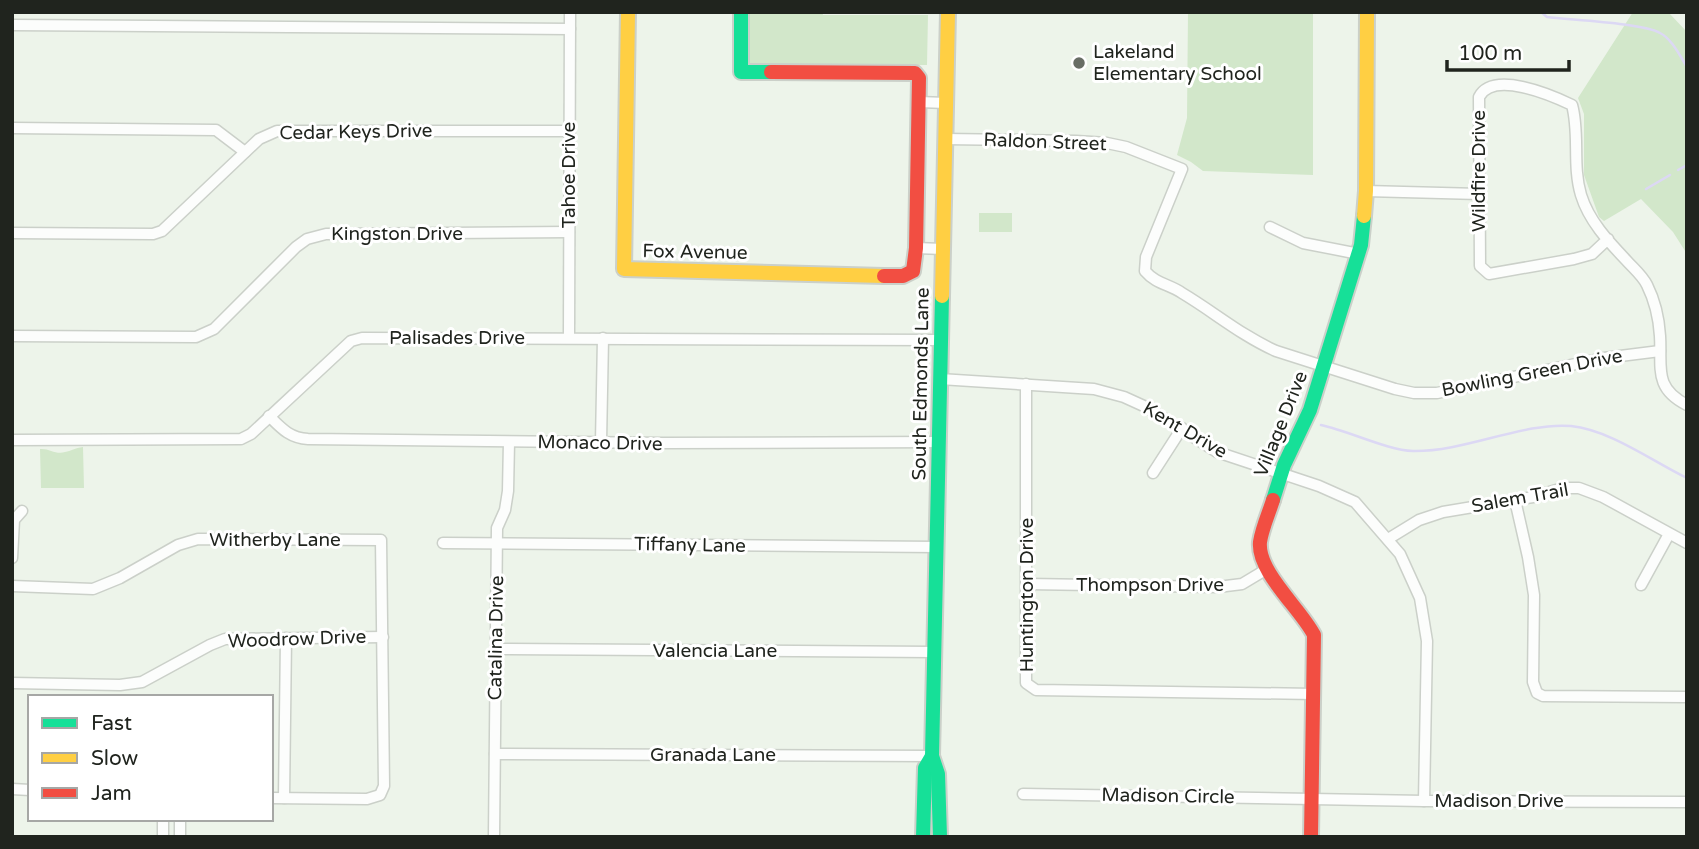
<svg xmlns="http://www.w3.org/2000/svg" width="1699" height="849" font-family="'Varela Round',sans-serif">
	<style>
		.green { fill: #d2e7ca }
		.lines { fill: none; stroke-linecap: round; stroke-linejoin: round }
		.stream { stroke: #dcd8f4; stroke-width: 2.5 }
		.street-casing { stroke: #cbd0c9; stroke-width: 13 }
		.fast-casing { stroke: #cbd0c9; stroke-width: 18 }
		.slow-casing { stroke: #cbd0c9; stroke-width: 18 }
		.jam-casing { stroke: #cbd0c9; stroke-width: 18 }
		.street { stroke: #fcfdfc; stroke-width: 10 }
		.fast { stroke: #16e098; stroke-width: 14 }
		.slow { stroke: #ffcf43; stroke-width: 14 }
		.jam { stroke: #f24e42; stroke-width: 14 }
		.poi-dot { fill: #686d65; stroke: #fff; stroke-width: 2.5 }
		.labels { text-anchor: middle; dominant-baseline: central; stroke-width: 6; stroke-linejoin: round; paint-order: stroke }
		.poi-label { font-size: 19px; fill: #20241e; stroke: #fff; text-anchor: start }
		.street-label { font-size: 19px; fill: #20241e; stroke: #fff }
	</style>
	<rect width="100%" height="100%" fill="#edf4ea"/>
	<g class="green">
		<path d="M749,12H822L823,15H928L927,65L749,64Z"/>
		<path d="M1188,12H1313V175L1203,171L1191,162L1177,155L1187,118Z"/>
		<path d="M1633,12L1669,13L1687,32V254L1673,232L1641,199L1604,221L1599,217L1584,175V114L1578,98Z"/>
		<rect x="979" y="213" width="33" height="19"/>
		<path d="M83,447L84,488H41L40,449C49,448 56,455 65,452C71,451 75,448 83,447Z"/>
	</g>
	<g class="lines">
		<g class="stream">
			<path d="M1541,12L1547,17C1570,20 1644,23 1660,33C1672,39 1680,56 1687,67"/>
			<path d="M1678,170L1687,165"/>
			<path d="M1646,189L1670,175"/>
			<path d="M1321,425C1349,431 1387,450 1413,451C1465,452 1523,422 1571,426C1610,430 1652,461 1687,478"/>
		</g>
		<defs>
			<g id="street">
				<path d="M12,25L570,29"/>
				<path d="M919,102L946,103"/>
				<path d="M12,128L216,130L245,152"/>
				<path d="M945,139L1076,141L1107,143L1126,147L1182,169L1146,257L1145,271C1156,284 1169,284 1182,293C1214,312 1242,336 1276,351L1395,389L1414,393H1437L1604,358L1660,351"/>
				<path d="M1366,191L1479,194"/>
				<path d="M1270,227L1303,243L1359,254"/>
				<path d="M12,233L153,234L162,231L259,139L277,131H569"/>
				<path d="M1608,239L1592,254L1574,259L1489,274L1480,266L1479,97C1493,70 1551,95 1572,105C1580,134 1572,165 1581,195C1589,221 1608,241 1626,260C1633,268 1642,275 1647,285C1655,301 1659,319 1660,336C1662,367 1653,388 1687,405"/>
				<path d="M916,248L943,249"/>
				<path d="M12,336L196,337L214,329L296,247L307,239L326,234L569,232"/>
				<path d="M569,338L570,12"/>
				<path d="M940,379L1094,389L1124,397L1146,407L1217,452L1319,486L1355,502L1400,554L1420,598L1427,641L1424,801"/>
				<path d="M1026,384V683L1036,690L1314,694"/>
				<path d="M269,416C282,429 290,438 308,439L663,443L939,442"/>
				<path d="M12,440L241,439L251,434L351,341L362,338L941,340"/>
				<path d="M601,442L603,338"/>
				<path d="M1153,473L1182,428"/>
				<path d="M1515,500L1528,557L1534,595L1533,682L1537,693L1543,696L1687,697"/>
				<path d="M1388,539L1419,520L1443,512L1533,497L1563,488H1579L1603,497L1687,543"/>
				<path d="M443,543L937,547"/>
				<path d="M12,558L14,520L22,511"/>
				<path d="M1028,584L1218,587L1242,584L1267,569"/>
				<path d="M1641,585L1669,534"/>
				<path d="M12,586L93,589L120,578L178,545L198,539L381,540L384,786L380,795L367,799L271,798"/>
				<path d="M496,649L934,652"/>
				<path d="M12,683L120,685L142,682L210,645L225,639L383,637"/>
				<path d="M495,754L932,756"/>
				<path d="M12,789L30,790"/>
				<path d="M1023,794L1424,801L1687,802"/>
				<path d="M284,798L286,638"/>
				<path d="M180,819V837"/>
				<path d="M163,837V819"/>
				<path d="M494,837L497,528L505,510L508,491L509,442"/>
			</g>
			<g id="fast">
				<path d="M741,12V72H771"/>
				<path d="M1273,500L1284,465L1310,410L1361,245L1364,216"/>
				<path d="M923,837L925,768L932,756"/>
				<path d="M940,837L938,774L932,756L942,296"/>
			</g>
			<g id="slow">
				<path d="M628,12L624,269L884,276"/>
				<path d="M1364,216L1366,191L1367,12"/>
				<path d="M942,296L948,12"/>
			</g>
			<g id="jam">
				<path d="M771,72L915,73L919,78L916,248L913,271L903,276H884"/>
				<path d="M1273,500C1269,513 1262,528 1260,542C1257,572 1301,609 1314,635L1311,837"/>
			</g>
		</defs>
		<use href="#street" class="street-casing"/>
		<use href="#fast" class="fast-casing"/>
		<use href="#slow" class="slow-casing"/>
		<use href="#jam" class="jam-casing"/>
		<use href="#street" class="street"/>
		<use href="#fast" class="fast"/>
		<use href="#slow" class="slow"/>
		<use href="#jam" class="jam"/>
	</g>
	<circle class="poi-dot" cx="1079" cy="63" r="7"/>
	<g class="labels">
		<g class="poi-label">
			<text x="1093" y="52">Lakeland<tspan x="1093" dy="22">Elementary School</tspan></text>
		</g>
		<g class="street-label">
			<text transform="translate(356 132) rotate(-1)">Cedar Keys Drive</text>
			<text transform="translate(1045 142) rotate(2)">Raldon Street</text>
			<text transform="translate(1479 171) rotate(-90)">Wildfire Drive</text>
			<text transform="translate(569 175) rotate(-90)">Tahoe Drive</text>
			<text x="397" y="234">Kingston Drive</text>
			<text transform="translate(695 252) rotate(1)">Fox Avenue</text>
			<text x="457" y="338">Palisades Drive</text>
			<text transform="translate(1532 373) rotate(-11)">Bowling Green Drive</text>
			<text transform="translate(921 384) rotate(-89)">South Edmonds Lane</text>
			<text transform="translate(1281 424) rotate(-68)">Village Drive</text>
			<text transform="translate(1185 430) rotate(30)">Kent Drive</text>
			<text transform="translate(600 443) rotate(1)">Monaco Drive</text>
			<text transform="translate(1520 498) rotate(-10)">Salem Trail</text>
			<text x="275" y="540">Witherby Lane</text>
			<text transform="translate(690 545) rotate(1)">Tiffany Lane</text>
			<text x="1150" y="585">Thompson Drive</text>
			<text transform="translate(1027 595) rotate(-90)">Huntington Drive</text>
			<text transform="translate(496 638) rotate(-89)">Catalina Drive</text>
			<text transform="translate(297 639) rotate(-2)">Woodrow Drive</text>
			<text x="715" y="651">Valencia Lane</text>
			<text x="713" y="755">Granada Lane</text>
			<text transform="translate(1168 796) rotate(1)">Madison Circle</text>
			<text x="1499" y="801">Madison Drive</text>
		</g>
	</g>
	<rect width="1699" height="849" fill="none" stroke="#20241e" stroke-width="28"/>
	<rect x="28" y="695" width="245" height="126" fill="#ffffff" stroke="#a6a7a5" stroke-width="2"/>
	<rect x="42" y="718" width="35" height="10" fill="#16e098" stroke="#a6a7a5" stroke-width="2"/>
	<text x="91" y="730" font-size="21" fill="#20241e">Fast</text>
	<rect x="42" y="753" width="35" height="10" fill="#ffcf43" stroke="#a6a7a5" stroke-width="2"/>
	<text x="91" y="765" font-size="21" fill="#20241e">Slow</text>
	<rect x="42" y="788" width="35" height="10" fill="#f24e42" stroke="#a6a7a5" stroke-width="2"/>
	<text x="91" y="800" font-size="21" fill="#20241e">Jam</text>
	<path d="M1447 60v10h122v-10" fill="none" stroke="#20241e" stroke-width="3.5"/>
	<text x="1458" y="60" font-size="21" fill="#20241e" stroke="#ffffff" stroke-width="5" paint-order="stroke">100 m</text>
</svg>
